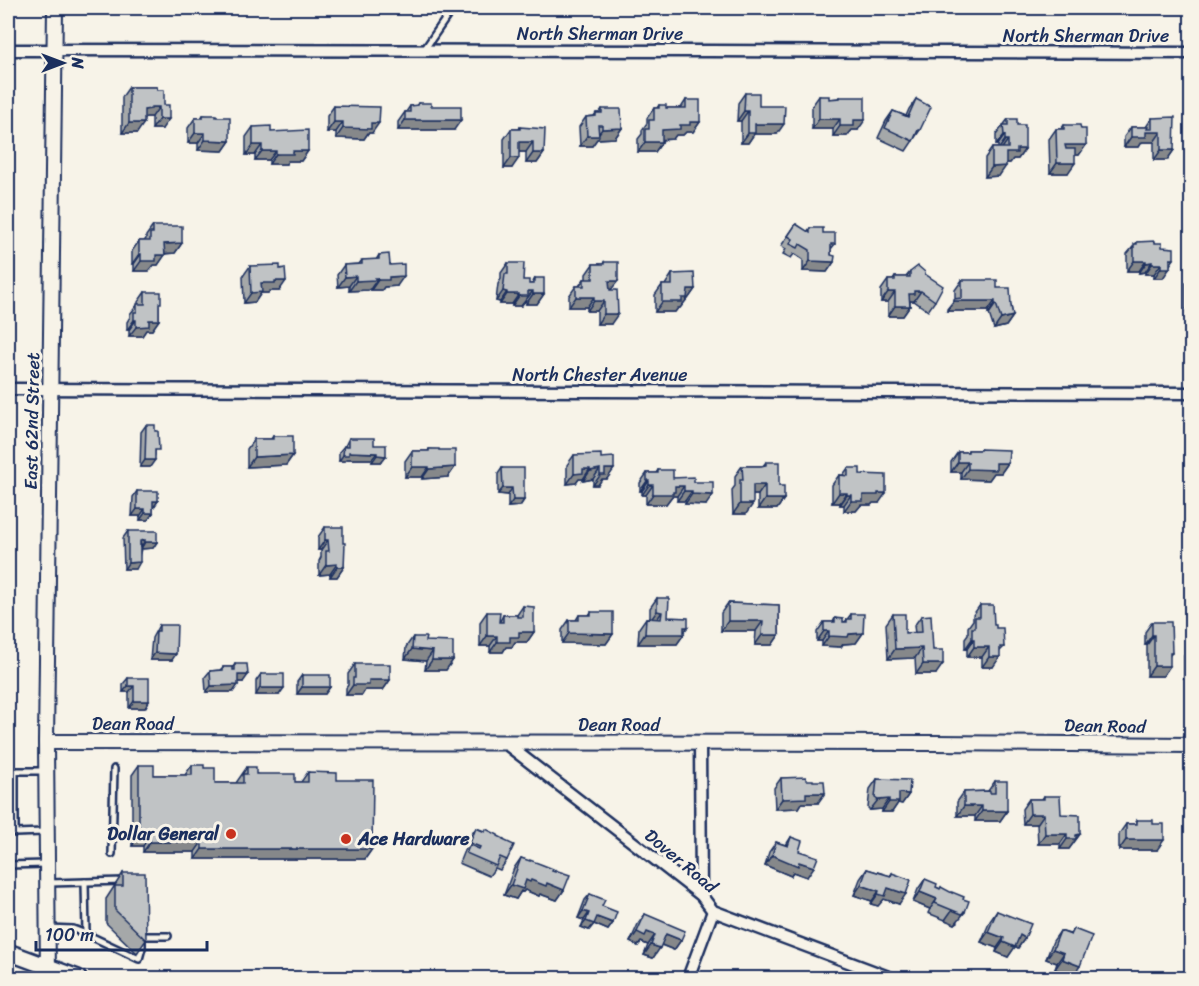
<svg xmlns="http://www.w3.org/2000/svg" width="1199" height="986" font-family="Sriracha,sans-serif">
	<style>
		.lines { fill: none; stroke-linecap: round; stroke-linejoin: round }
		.service-casing { stroke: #1b2f5e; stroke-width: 10 }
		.minor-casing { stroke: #1b2f5e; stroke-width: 15 }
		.tertiary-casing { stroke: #1b2f5e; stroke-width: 18 }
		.secondary-casing { stroke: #1b2f5e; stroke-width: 20 }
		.service { stroke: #f7f3e8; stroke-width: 5 }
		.minor { stroke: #f7f3e8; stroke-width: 10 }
		.tertiary { stroke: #f7f3e8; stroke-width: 14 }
		.secondary { stroke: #f7f3e8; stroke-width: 15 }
		.wall { fill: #a5a8a9; stroke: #1b2f5e; stroke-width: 1.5 }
		.shaded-wall { fill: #86888a; stroke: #1b2f5e; stroke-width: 1.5 }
		.building { fill: #c0c3c5; stroke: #1b2f5e; stroke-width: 1.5 }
		.poi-dot { fill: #c8321e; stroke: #f7f3e8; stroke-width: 2 }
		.labels { text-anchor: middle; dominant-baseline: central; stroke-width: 6; stroke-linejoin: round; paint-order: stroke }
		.street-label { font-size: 18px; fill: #1b2f5e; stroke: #f7f3e8 }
		.poi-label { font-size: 18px; font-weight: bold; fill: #1b2f5e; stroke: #f7f3e8; text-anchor: end }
	</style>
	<rect width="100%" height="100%" fill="#f7f3e8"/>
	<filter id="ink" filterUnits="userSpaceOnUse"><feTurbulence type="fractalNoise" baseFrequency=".0167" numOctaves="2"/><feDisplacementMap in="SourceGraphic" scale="12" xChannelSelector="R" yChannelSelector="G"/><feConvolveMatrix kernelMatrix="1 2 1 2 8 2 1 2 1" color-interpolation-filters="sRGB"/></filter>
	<g filter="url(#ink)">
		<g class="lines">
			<defs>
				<g id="service">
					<path d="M424,50L453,8"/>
					<path d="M44,832L15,833V771H47"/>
					<path d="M112,854L114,769"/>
					<path d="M8,865L46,864"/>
					<path d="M85,882L86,934L139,959L142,948V940"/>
					<path d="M49,883L124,881"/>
					<path d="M49,928L73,929L86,934"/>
					<path d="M142,936H168"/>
				</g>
				<g id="minor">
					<path d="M8,50L708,51L1192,53"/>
					<path d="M8,389L1192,393"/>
					<path d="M505,743L701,895L713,911L891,978"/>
					<path d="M700,743L701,895"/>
					<path d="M688,978L713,911"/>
				</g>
				<g id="tertiary">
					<path d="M46,742L934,743L1192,745"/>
					<path d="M48,978L46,742L55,8"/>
				</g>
				<path id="secondary" d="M8,952L78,978"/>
			</defs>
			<use href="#service" class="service-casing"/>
			<use href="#minor" class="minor-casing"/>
			<use href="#tertiary" class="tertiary-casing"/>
			<use href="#secondary" class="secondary-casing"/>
			<use href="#service" class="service"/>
			<use href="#minor" class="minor"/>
			<use href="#tertiary" class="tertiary"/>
			<use href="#secondary" class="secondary"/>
		</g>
		<g class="wall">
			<path d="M129,87H157L162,129H152V117H146L144,119L137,133H122V97Z"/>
			<path d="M745,93L759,106L777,134H754L748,143H741V121H737L738,103Z"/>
			<path d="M819,96L829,99L839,98L840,97L858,130H852L847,136H833V129H812V106Z"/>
			<path d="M916,99L920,130L906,151L878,138L886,121L893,111L906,116L909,109Z"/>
			<path d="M686,100L700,122L693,132H686L683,135H676L673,139L662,140V142L655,152H638V139L642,134V130L647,123V118L654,108H657L659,105L666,108H681Z"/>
			<path d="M418,103L431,106L454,130H398V122L405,112H406L410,106H416Z"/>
			<path d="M334,106L372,133H368L364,139L336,138V132H327V116Z"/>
			<path d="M602,109L622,128L615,138L597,139L592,146H580L579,127L586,117L594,116L596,113H599Z"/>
			<path d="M203,115L216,117L230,141L223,151L198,150V143H188V128L195,118H201Z"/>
			<path d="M1152,118L1174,150L1167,160H1154V142H1142L1139,147H1124V137L1131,127H1146Z"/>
			<path d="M1008,119L1017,125L1025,149L1018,159H1013L1010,163H1006L999,176L985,177V158L992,148H998V145H996V135Z"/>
			<path d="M1064,125L1081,129L1086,145L1079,155H1075L1068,173H1050L1049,139L1056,129H1061Z"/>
			<path d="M253,127L271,132L308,151L301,161H288L286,164H269V160H255V155H246V137Z"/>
			<path d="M520,127L544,153L537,163H526V152H519L512,168H504V139L511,129H519Z"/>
			<path d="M796,224L807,232L810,228L823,233L835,244L831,249V255L834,262L827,272L803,271V260L794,254L791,258L783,254L786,249L781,246Z"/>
			<path d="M153,226L182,243L175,253L165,254L158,265H154L149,271H134V264H132V251L139,241H144L146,239V236Z"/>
			<path d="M1137,242L1155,243L1162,247L1170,265L1163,278H1154V274H1145V272L1139,273V271H1127V254Z"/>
			<path d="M379,255L390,265L397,286L384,287L382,290H371V288L368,290L349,291V286L338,287L337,275L344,265L359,264L362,260H376Z"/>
			<path d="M604,262L611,290V324H597V311H587V307H569V296L576,286H579L584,279H586V274L593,264H603Z"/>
			<path d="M508,263L523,280L529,284H532L535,278L544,294L537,304H526V301H525L521,306H512V304H500V302L496,301L498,284L501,279V273Z"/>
			<path d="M250,266L279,291H270L268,293H261L255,302L244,303L243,276Z"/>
			<path d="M910,272L925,274L935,301L928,311L914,301H910V306L903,316H888V302H881V290L888,280H893L895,277H906Z"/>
			<path d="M672,274L695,289L688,299H687L680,308H678L675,312H655V295L662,285H665Z"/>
			<path d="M1191,275V309H1186V283Z"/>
			<path d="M962,280L997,288L1011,306L1013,316L1006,326L994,329L989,314H988V311H947V309L955,299V290Z"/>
			<path d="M145,292L159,305V320L152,330H146L142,336H129V330H127V322L130,317V314L138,304V302Z"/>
			<path d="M146,425L155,431V455L150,467H140L141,432Z"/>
			<path d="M273,436L293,455L286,465L247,467V449L254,439H271Z"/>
			<path d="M349,438L374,445L381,462H372V459H347L345,461H339V452L344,446H345Z"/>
			<path d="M429,449L439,450L455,467L448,477L422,479V477H405V461L412,451H428Z"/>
			<path d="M980,449L1008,463L1001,473H994L989,480L961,479V472H951V462L958,452H967L968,450H979Z"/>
			<path d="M574,455L601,458L607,479H602L598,485H593V479L583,481V479H579L576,483L567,484V465Z"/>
			<path d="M766,462L779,486L784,499L777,509H758V495H753L746,514H733L732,490L735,486V476L742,466H763Z"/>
			<path d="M502,468L524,500L520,506L508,507V495L498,494V474Z"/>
			<path d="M848,468L860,474L879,503H873L871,505H861L856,511H844V505H840V503H832V485L839,475H843Z"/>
			<path d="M658,470L673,478L694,482L706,505L685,504V501H677V496H672L666,504H646V495H642V491H640V483L647,473H656Z"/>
			<path d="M137,491L158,501L153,508V513L148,520H140V516H132L133,497Z"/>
			<path d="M325,527L343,543L344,567L337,577H330V574L319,575V561L321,557V550H318V537Z"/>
			<path d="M128,531L157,542L153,548L141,549L136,569H124L123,538Z"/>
			<path d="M657,598L668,617L684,634L677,644H638L639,628L646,618H650V608Z"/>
			<path d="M728,603L779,605V635L772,645H755L756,631H721V613Z"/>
			<path d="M980,605L996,628L1004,647L1000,651L993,667H982V657H967V649H965V638L968,634V627L973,620V615Z"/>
			<path d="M523,606L534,632L527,642H515L512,647H506L503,652H490V646H480V622L487,612L500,621L503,615H517Z"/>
			<path d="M591,612L613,634L606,644L562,643V630L569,620H576L579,615H589Z"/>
			<path d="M851,614L863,633L856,643L843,644L841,647L822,646V641H817V632L824,622H833L835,618L845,622Z"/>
			<path d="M893,614L905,633H915L914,626L921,616L933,650L936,674H916L915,658L888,659L886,624Z"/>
			<path d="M1152,622L1172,653L1170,655L1163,676H1147V645H1145V632Z"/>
			<path d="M159,625L172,660H150L152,638Z"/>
			<path d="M413,637L425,641L453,660L446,670H425L426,661L405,659L406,647Z"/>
			<path d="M1191,645V678H1184V655Z"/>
			<path d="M235,664L243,682H238L233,692H206L205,677L210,671L220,670L223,667H233Z"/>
			<path d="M355,664L390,680L383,690H365L362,695H346V688L348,685V674Z"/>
			<path d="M261,674L279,695H256V681Z"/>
			<path d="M302,675L330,687L325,694H297V682Z"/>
			<path d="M128,678L149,701L145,708H129V692H123V684Z"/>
			<path d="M139,765L154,775H185L192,765L204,768L215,783H236L247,767L256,774L295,782H301L308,772L337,780L372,849L365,859H195V852H143V846H132V775Z"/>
			<path d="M781,778L806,780L818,803H802L799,808L775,809L774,788Z"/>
			<path d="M877,779L909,794L902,804L898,803L892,812H882V809L870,810L868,808L870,789Z"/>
			<path d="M995,781L1007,811L1000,821H975V816H957V802L964,792L988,791Z"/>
			<path d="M1044,796L1080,834L1069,849H1060V844H1038L1037,824H1023L1022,809L1029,799H1042Z"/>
			<path d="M1137,820L1157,850H1119V834L1126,824H1135Z"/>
			<path d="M476,828L498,836L503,840L507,860L500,870L495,868L489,876L459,863L469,838Z"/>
			<path d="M791,837L807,877L793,872L791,876L765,865L769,852L776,842L786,845Z"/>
			<path d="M521,858L554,872L555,870L564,890L557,900L540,894L539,896L525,890L523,892L521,891L516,899L504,895L514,868Z"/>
			<path d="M867,869L890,876L892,873L899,904L884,899L878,906L871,904L872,901L854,895L860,879Z"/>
			<path d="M123,873L146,940L137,953L106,923V899Z"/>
			<path d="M925,879L936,887L940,889L941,887L958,922L955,924L928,913L930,909L913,902L918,889Z"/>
			<path d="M590,894L602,906L613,923L608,930L594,924L589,930L581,927L584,920L578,918L585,900Z"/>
			<path d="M997,911L1025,938L1018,948L1015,946L1008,957L996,952L997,948L981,942L990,921Z"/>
			<path d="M645,914L681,940L674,950L661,945L653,958L644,955L648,945L641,942L638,946L630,942L638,924Z"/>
			<path d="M1074,929L1073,976L1055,969L1057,963L1046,959L1053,941L1060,931L1070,934Z"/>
		</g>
		<g class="shaded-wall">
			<path d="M151,107H159L152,117H146L144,119L137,120L144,110Z"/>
			<path d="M744,111H748L741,121H737Z"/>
			<path d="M159,119H169L162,129H152Z"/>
			<path d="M819,119H840L833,129H812Z"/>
			<path d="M405,120H461L454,130H398Z"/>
			<path d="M854,120H865L858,130H852L847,136H833L840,126Z"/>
			<path d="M334,122H343L336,132H327Z"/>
			<path d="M690,122H700L693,132H686L683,135H676L673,139L655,140L662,130Z"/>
			<path d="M129,123H144L137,133H122Z"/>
			<path d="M371,123H379L372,133H368L364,139L336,138L343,128Z"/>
			<path d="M755,124H784L777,134H754L748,143H741Z"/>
			<path d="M622,128L615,138L597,139L592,146H580L587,136H597L602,129Z"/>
			<path d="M1146,132H1161L1154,142H1142L1139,147H1124L1131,137Z"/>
			<path d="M195,133H205L198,143H188Z"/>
			<path d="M1004,135H1005L998,145H996Z"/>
			<path d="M205,140L230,141L223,151L198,150Z"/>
			<path d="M1005,140H1008L1001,150H998Z"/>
			<path d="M519,142H533L526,152H512Z"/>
			<path d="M645,142H662L655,152H638Z"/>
			<path d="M253,145H262L255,155H246Z"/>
			<path d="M1065,145H1086L1079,155H1058Z"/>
			<path d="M1017,149H1025L1018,159H1013L1010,163H999L1006,153Z"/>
			<path d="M1161,150H1174L1167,160H1154Z"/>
			<path d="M262,151H276L269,160H255Z"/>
			<path d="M293,151H308L301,161H288L286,164H269L276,154Z"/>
			<path d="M533,153H544L537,163H526Z"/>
			<path d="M511,158H519L512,168H504Z"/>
			<path d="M1057,163H1075L1068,173H1050Z"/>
			<path d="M1006,166L999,176L985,177L992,167Z"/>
			<path d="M182,243L175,253L157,254L164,244Z"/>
			<path d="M139,254H141L134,264H132Z"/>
			<path d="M156,255H165L158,265H154L149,271H134L141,261Z"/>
			<path d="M1170,259H1174L1168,268H1170L1163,278H1154L1161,268Z"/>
			<path d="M810,261L834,262L827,272L803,271Z"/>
			<path d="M1134,261H1146L1139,271H1127Z"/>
			<path d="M1152,262L1145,272L1139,273L1146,263Z"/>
			<path d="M1152,264H1161L1154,274H1145Z"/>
			<path d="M356,276L349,286L338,287L345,277Z"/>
			<path d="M404,276L397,286L384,287L382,290H371L378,280L389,277Z"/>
			<path d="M378,278L371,288L368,290L349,291L356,281Z"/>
			<path d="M275,281H286L279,291H270L268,293H261L255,302L244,303L251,293L261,283Z"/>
			<path d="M609,281H618L610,291H602Z"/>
			<path d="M688,289H695L688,299H687L680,308H678L675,312H655L662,302Z"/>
			<path d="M503,291L507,292L500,302L496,301Z"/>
			<path d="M528,291H533L521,306H512L519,296Z"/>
			<path d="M914,291H921L914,301H909V294Z"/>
			<path d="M888,292H895L888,302H881Z"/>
			<path d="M507,294H519L512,304H500Z"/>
			<path d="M533,294H544L537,304H526Z"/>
			<path d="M576,297H594L587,307H569Z"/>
			<path d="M594,301H604L597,311H587Z"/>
			<path d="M954,301H995L988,311H947Z"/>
			<path d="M1191,302V309H1186Z"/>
			<path d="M995,304H996L989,314H988Z"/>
			<path d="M895,306H910L903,316H888Z"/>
			<path d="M604,314H618L611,324H597Z"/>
			<path d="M1013,316L1006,326L994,329L1001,319Z"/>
			<path d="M134,320H136L129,330H127Z"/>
			<path d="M149,320H159L152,330H146L142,336H129L136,327Z"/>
			<path d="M349,452L377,453L372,459H347L345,461H339L343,455Z"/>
			<path d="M293,455L286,465L247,467L254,457Z"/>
			<path d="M377,455L386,456L381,462H372Z"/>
			<path d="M145,460H155L150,467H140Z"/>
			<path d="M958,462H968L961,472H951Z"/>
			<path d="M996,463H1008L1001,473H994L989,480L961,479L968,469Z"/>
			<path d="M412,467H429L422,477H405Z"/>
			<path d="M455,467L448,477L422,479L429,469Z"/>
			<path d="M583,469H590L583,479H579L576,483L567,484L574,474Z"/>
			<path d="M600,469L593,479L583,481L590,471Z"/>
			<path d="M605,469H614L607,479H602L598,485H593Z"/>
			<path d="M647,481H649L642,491H640Z"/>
			<path d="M649,485H653L646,495H642Z"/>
			<path d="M753,485H765L758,495H746Z"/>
			<path d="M675,486H684L677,496H672L666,504H646L653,494Z"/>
			<path d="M503,488H512L508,495L498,494Z"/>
			<path d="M684,491H692L685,501H677Z"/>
			<path d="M839,493H847L840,503H832Z"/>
			<path d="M878,493H886L879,503H873L871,505H861L856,511H844L851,501L863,495Z"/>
			<path d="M692,494L713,495L706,505L685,504Z"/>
			<path d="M847,495H851L844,505H840Z"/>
			<path d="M765,499H784L777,509H758Z"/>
			<path d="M513,500H524L520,506L508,507Z"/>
			<path d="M153,501H158L153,508H148Z"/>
			<path d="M740,504H753L746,514H733Z"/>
			<path d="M137,509H145L140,516H132Z"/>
			<path d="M145,513H153L148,520H140Z"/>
			<path d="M145,540L141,547L140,541Z"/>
			<path d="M325,540H328L321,550H318Z"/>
			<path d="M145,542H157L153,548L141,549Z"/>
			<path d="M140,562L136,569H124L128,563Z"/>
			<path d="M337,564L330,574L319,575L326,565Z"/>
			<path d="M337,567H344L337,577H330Z"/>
			<path d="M657,611L662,612L655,622L650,621Z"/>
			<path d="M728,621H763L756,631H721Z"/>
			<path d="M684,627H688L682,634H684L677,644H638L645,634Z"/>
			<path d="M824,631H829L822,641H817Z"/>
			<path d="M519,632H534L527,642H515L512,647H506L503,652H490L497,642L510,637Z"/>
			<path d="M569,633L613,634L606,644L562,643Z"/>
			<path d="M863,633L856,643L843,644L841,647L822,646L829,636Z"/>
			<path d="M762,635H779L772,645H755Z"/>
			<path d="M1152,635H1154L1147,645H1145Z"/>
			<path d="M487,636H497L490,646H480Z"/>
			<path d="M972,639H974L967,649H965Z"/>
			<path d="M974,647H989L982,657H967Z"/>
			<path d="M922,648L915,658L888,659L895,649Z"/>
			<path d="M412,649L433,651L426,661L405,659Z"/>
			<path d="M155,653L176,654L172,660H150Z"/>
			<path d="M989,657H1000L993,667H982Z"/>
			<path d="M432,660H453L446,670H425Z"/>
			<path d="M923,664H943L936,674H916Z"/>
			<path d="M1154,666H1170L1163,676H1147Z"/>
			<path d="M1191,668V678H1184Z"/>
			<path d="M238,675H248L243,682H233Z"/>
			<path d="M369,680H390L383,690H365L362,695H346L353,685Z"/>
			<path d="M238,685L233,692H206L211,686Z"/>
			<path d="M128,686H134L129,692H123Z"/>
			<path d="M302,687H330L325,694H297Z"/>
			<path d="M260,688H284L279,695H256Z"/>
			<path d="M134,701H149L145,708H129Z"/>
			<path d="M806,793H825L818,803H802L799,808L775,809L782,799Z"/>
			<path d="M899,793L909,794L902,804L898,803L892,812H882L889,802Z"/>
			<path d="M889,799L882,809L870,810L878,800Z"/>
			<path d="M964,806H982L975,816H957Z"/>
			<path d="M982,811H1007L1000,821H975Z"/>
			<path d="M1030,814H1044L1037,824H1023Z"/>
			<path d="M1045,834H1067L1060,844H1038Z"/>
			<path d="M1080,834L1069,849H1060L1067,839L1076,835Z"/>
			<path d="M139,836H150L143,846H132Z"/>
			<path d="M1126,840H1164L1157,850H1119Z"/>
			<path d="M150,842H202L195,852H143Z"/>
			<path d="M202,849H372L365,859H195Z"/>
			<path d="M772,855L799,862L814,867L807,877L793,872L791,876L765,865Z"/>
			<path d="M526,880H531L547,883L564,890L557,900L540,894L539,896L525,890L523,892L521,891L516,899L504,895L511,885Z"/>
			<path d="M861,885L879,891L872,901L854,895Z"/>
			<path d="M888,888L906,894L899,904L884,899L878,906L871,904L878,894Z"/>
			<path d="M920,892L937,899L930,909L913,902Z"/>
			<path d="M952,910L965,912L955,924L945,920Z"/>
			<path d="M583,911L589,913L584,920L578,918Z"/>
			<path d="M597,917L613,923L608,930L594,924L589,930L581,927L586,921Z"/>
			<path d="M637,932H647L655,935L648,945L641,942L638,946L630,942Z"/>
			<path d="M988,932L1004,938L997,948L981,942Z"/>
			<path d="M666,934L681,940L674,950L659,944Z"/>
			<path d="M1020,935L1025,938L1018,948L1013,945Z"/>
			<path d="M1003,942L1015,947L1008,957L996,952Z"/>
			<path d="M651,945L660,948L653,958L644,955Z"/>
			<path d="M1053,949L1064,953L1057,963L1046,959Z"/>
			<path d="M1062,959L1080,966L1073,976L1055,969Z"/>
		</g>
		<g class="building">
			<path d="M129,87H157V90H164V105H169V119H159V107H151V109L144,110V123H129Z"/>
			<path d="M745,93H759V106H785L784,124H755V133H748V111H744Z"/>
			<path d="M819,96H829V99L840,98V97H865V120H854V126H840V119H819Z"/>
			<path d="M916,99L931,107L920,130H918L913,141L885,128L893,111L908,117Z"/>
			<path d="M686,100H700V122H690V125H680V129L662,130V142H645V129H649V120H654V108H659V105H666V108H686Z"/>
			<path d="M418,103H431V106H461V120H405V112H410V106L418,105Z"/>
			<path d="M334,106L380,107L379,123H371V129L343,128V122H334Z"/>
			<path d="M602,109H621L622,128L602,129V125H598L599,136H587L586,117L596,116V113H602Z"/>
			<path d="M203,115H216V117H230V141L205,140V133H195V118H203Z"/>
			<path d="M1175,117L1174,150H1161V132H1146V137H1131V127H1148L1147,129H1152V118Z"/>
			<path d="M1008,119H1017V125H1025V149H1017V153H1006V166L992,167V148H1008V140H1005V135H1004L1003,125H1008Z"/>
			<path d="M1064,125H1080L1081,129H1086V145H1065L1066,149H1075V163H1057L1056,129H1064Z"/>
			<path d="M271,126V132L308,130V151H293V154H276V151H262V145H253V127Z"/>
			<path d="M520,127L545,129L544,153H533V142H519V158H511V129H520Z"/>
			<path d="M796,224L810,233V228H823V233H835V244H831V255L835,256L834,262L810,261V250L800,244L798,248L790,244L793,239L788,236Z"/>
			<path d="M153,226H182V243L164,244L165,255H156V261H141V254H139V241H150V233H153Z"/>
			<path d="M1155,241V243H1162V247L1174,248V259H1170V268H1161V264H1152V262L1146,263V261H1134V244H1137V242Z"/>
			<path d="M389,254L390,265L404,264V276L389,277V280H378V278H375V280L356,281V276L345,277L344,265L362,264V260L379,259V255Z"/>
			<path d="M604,262H618V281H609L610,290H617L618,314H604V301H594V297H576V286H584V279H593V264H604Z"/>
			<path d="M508,263H524L523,280H529V284H534V281H535V278H544V294H533V291H528V296H519V294H507V292L503,291L505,274H508Z"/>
			<path d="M280,265V269L285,268L286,281H275V283H261L262,292L251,293L250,266Z"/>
			<path d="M918,266L925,272V274L943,286L935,301L921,291H914V294H909L910,306H895V292H888V280H895V277H910V272Z"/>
			<path d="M694,273L695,289H688L687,298H682V302H662V285H672V274Z"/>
			<path d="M962,280H997V288H1010L1011,306L1013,316L1001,319L996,304H995V301H954V299L962,298Z"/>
			<path d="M145,292H161V303H159V320H149V326L136,327V320H134V312H137V304H145Z"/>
			<path d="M146,425H155V431H158L159,450H155V460H145Z"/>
			<path d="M273,436H293V455L254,457V439H273Z"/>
			<path d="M349,438H374V445H386V456L377,455V453L349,452V455H343L344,446H349Z"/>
			<path d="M429,449H439V450H455V467L429,469V467H412V451H429Z"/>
			<path d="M980,449L1009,450L1008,463H996V470L968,469V462H958V452H968V450H980Z"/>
			<path d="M601,454V458L614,457V469H605V475H600V469L590,471V469H583V473L574,474V455Z"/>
			<path d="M766,462H779V486H784V499H765V485H753V504H740V480H743L742,466H761L766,465Z"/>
			<path d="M502,468H524V500H513L512,488H503Z"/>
			<path d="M848,468H860V474L886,475V493H878V495H863V501H851V495H847V493H839V475L848,476Z"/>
			<path d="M658,470H673V478L694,477V482H713V495L692,494V491H684V486H675V492H673V494H653V485H649V481H647V473H658Z"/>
			<path d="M137,491H158V501H153V513H145V509H137Z"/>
			<path d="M325,527H343V543H345L344,567H337V564L326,565V551H329L328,540H325Z"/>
			<path d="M128,531H157V542H145V540L140,541V562L128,563Z"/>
			<path d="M657,598H669L668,617L688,618V627H684V634H645L646,618L661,619L662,612L657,611Z"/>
			<path d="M728,603L779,605V635H762L763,621H728Z"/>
			<path d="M980,605H993L994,625H996V628H1003L1004,647H1000V657H989V647H974V639H972V628H975V617H980Z"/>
			<path d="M523,606L534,607V632H519V637H510V642H497V636H487V612H500L499,622H503V615H517V617H523Z"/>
			<path d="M591,612H613V634L569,633V620H579V615H591Z"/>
			<path d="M851,614H864L863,633L849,634L848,637L829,636V631H824V622H835V618L843,619V622H847V619H851Z"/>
			<path d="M893,614H905V633L922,632L921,616L931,615L933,650H943V664H923L922,648L895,649Z"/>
			<path d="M1152,622H1171L1172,653H1170V666H1154V635H1152Z"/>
			<path d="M159,625H177L176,654L155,653L156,631H159Z"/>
			<path d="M413,637H426L425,641L453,642V660H432L433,651L412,649Z"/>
			<path d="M235,664H247L248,675H238V685L211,686L210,671L223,670V667H233V670H235Z"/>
			<path d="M355,664H390V680H369V685H353V678H355Z"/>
			<path d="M261,674H284V688H260Z"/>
			<rect x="302" y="675" width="28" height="12"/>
			<path d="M128,678H149V701H134V686H128Z"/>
			<path d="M139,765H154V775H192V765H204V768H215V783H243V774H247V767H256V774H295V782H308V772L337,773V780H373L372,849H202V842H150V836H139Z"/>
			<path d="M806,777V780H813V781H824L825,793H806V798L782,799L781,778Z"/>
			<path d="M877,779L910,780L909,794L899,793V802H889V799L878,800L875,798Z"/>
			<path d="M995,781H1007V811H982V806H964V792L990,791V793H995Z"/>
			<path d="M1044,796H1060L1061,814L1080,815V834L1076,835V839H1067V834H1045L1044,814H1030L1029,799H1044Z"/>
			<path d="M1137,820H1153V824H1164V840H1126V824H1137Z"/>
			<path d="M476,828L485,832L486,829L498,835V836L504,839L503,840L514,845L507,860L500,857L496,866L466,853L470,845L479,849L480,847L470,843Z"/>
			<path d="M791,837L802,841L799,851L818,857L814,867L799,862L798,866L772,855L776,842L788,846Z"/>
			<path d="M521,858L530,861V860L543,865L553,869L552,871L555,872V870L570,875L564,890L547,883L546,886L531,880L530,882L526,880L523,889L511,885Z"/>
			<path d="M867,869L891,876L892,873L911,880L906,894L888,888L885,896L878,894L879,891L861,885Z"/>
			<path d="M123,873H145L146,940L115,910V886H123Z"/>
			<path d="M925,879L937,884L936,887L940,889L941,887L952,893V892L964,897L963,899L969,901L965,912L964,911L962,914L952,910L935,903L937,899L920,892Z"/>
			<path d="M590,894L605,900L602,906L617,912L613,923L597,917L594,924L586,921L589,913L583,911Z"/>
			<path d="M997,911L1031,924L1025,938L1020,935L1015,947L1003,942L1004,938L988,932Z"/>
			<path d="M645,914L685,931L681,940L666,934L660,948L651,945L655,935L647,932L645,936L637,932Z"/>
			<path d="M1074,929L1092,936L1080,966L1062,959L1064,953L1053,949L1060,931L1071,935Z"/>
			<path d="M743,974L755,978H742Z"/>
			<path d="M716,975L726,978H715Z"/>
		</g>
	</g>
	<g class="poi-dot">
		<circle cx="231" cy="834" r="6"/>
		<circle cx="346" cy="839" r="6"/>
	</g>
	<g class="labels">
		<g class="street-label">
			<text x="600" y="34">North Sherman Drive</text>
			<text x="1086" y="36">North Sherman Drive</text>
			<text x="600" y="375">North Chester Avenue</text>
			<text transform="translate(32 421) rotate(-89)">East 62nd Street</text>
			<text x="133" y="724">Dean Road</text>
			<text x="619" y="725">Dean Road</text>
			<text transform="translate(1105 726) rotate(1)">Dean Road</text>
			<text transform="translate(681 861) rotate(40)">Dover Road</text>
		</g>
		<g class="poi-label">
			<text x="219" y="834">Dollar General</text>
			<text x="358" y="839" text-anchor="start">Ace Hardware</text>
		</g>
	</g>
	<rect width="1199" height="986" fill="none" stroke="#f7f3e8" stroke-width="30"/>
	<rect x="15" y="15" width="1169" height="956" fill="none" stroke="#1b2f5e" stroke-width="2" filter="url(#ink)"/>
	<g transform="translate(63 63) rotate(90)" stroke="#f7f3e8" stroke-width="4.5" paint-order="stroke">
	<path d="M0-4.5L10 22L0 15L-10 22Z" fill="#1b2f5e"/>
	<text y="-9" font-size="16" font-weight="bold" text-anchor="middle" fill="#1b2f5e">N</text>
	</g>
	<path d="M36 941v9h171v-9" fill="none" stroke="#1b2f5e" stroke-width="3"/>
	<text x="45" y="941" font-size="18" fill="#1b2f5e" stroke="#f7f3e8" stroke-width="4.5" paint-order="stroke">100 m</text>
</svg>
